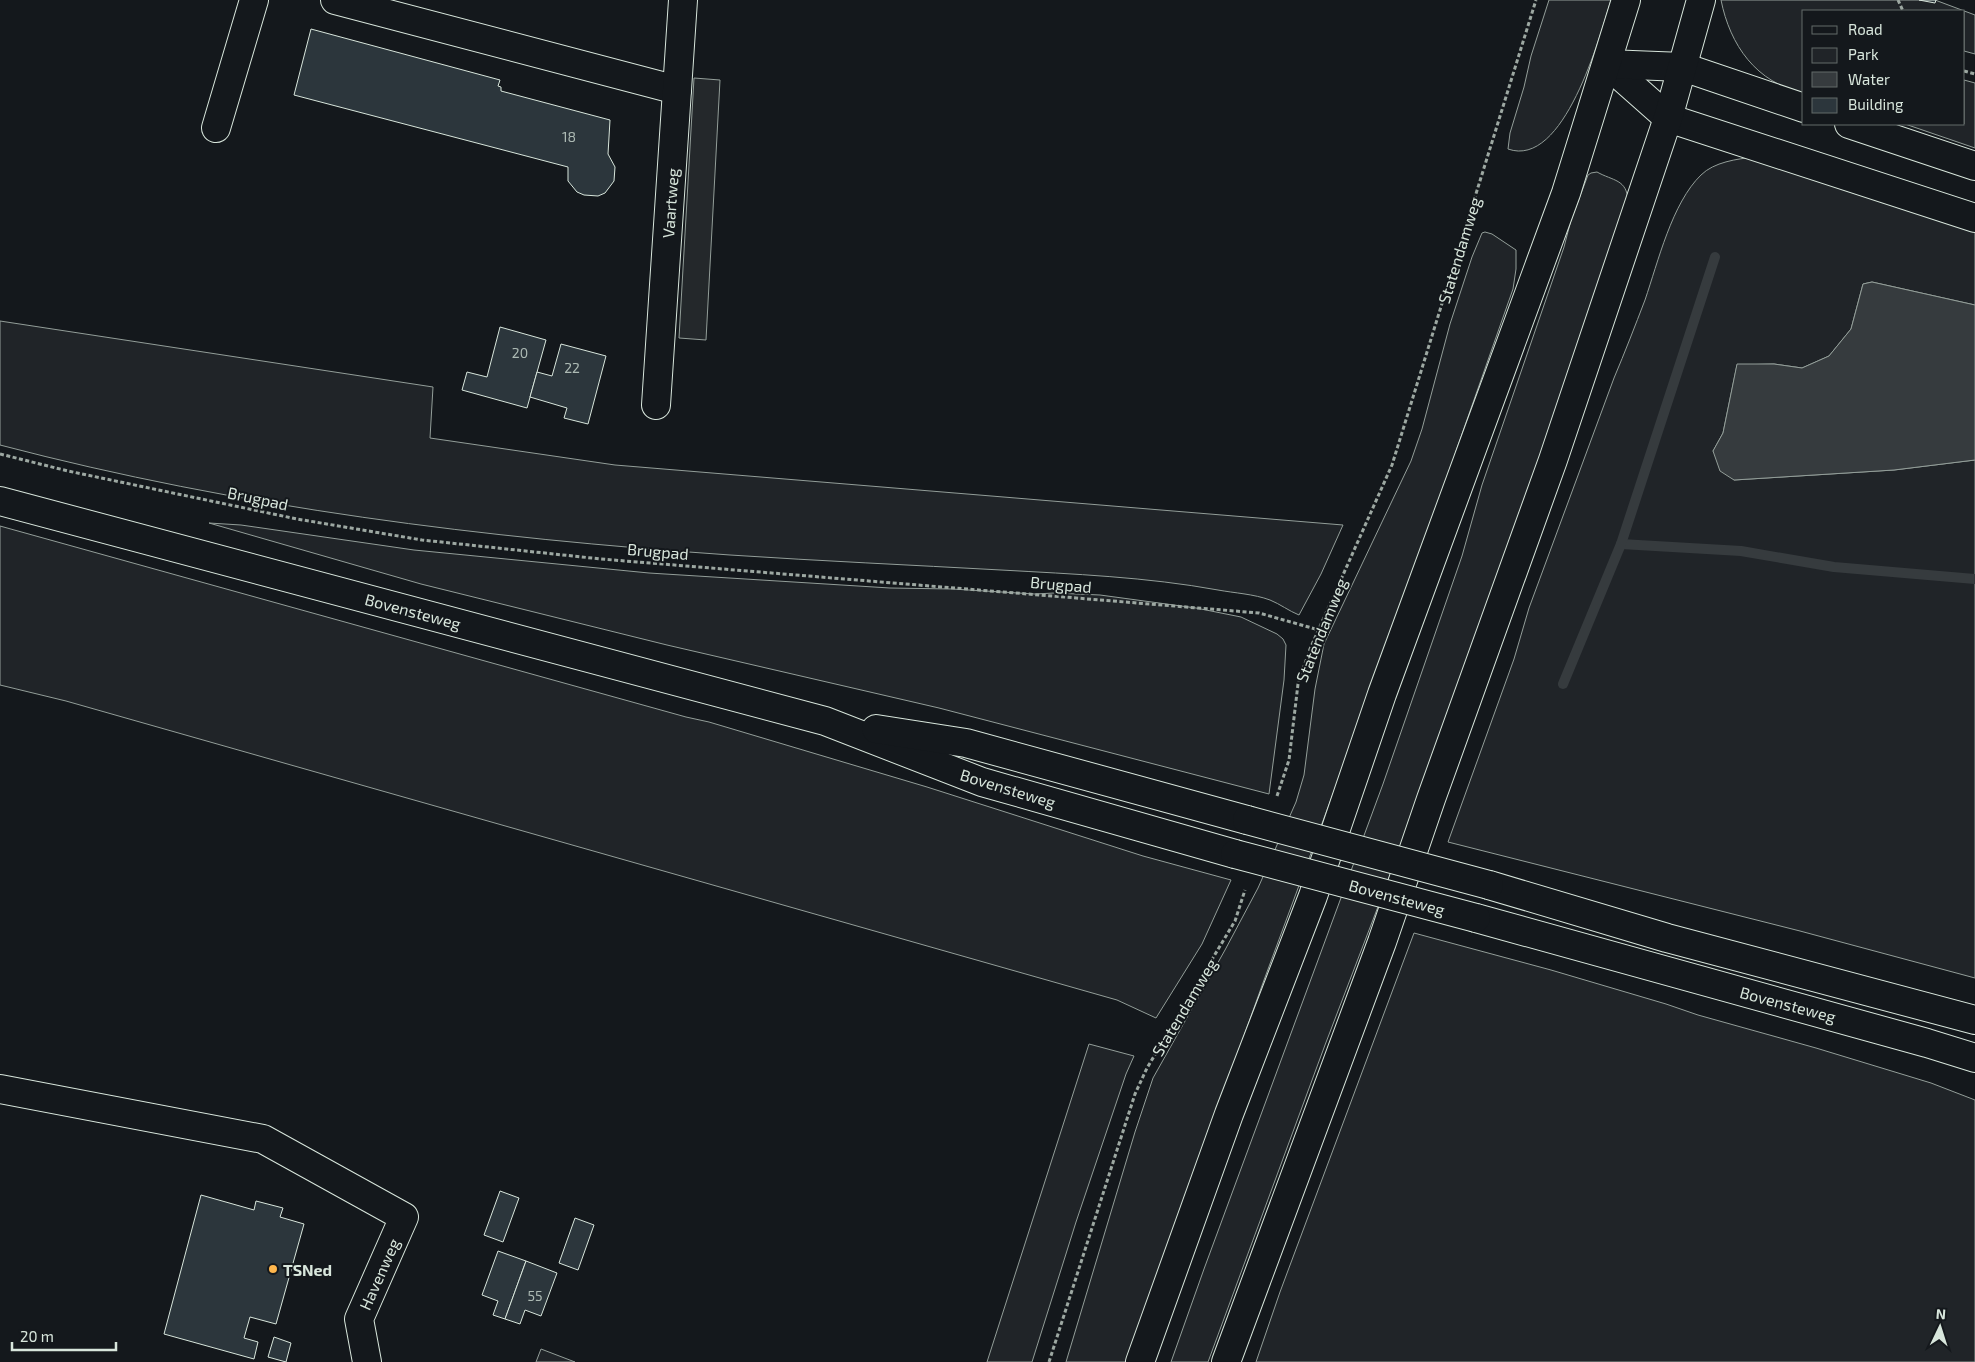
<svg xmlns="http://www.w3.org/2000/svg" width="1975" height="1362" font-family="'Exo 2',sans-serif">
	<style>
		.green { fill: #202428; stroke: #939e99 }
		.parking { fill: #24282b; stroke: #939e99 }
		.water { fill: #363b3e; stroke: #939e99 }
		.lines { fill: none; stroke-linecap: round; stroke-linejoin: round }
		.stream { stroke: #363b3e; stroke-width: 10 }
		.building { fill: #2c363c; stroke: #d8e6dc }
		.minor-casing { stroke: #d8e6dc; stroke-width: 30 }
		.major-casing { stroke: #d8e6dc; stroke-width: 30 }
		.path { stroke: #9da8a2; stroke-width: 3; stroke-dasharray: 4 2.5; stroke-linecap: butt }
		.minor { stroke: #14181c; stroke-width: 28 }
		.major { stroke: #14181c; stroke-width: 28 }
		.major-bridge-casing { stroke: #d8e6dc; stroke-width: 30; stroke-linecap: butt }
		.major-bridge { stroke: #14181c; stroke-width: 28 }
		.poi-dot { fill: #ffb74d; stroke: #14181c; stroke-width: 2 }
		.labels { text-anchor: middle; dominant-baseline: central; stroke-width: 4; stroke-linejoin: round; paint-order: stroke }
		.number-label { font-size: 14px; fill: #adbab4 }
		.street-label { font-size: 16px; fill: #d8e6dc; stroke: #14181c }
		.poi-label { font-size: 16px; font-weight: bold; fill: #d8e6dc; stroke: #14181c; text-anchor: start }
	</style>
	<rect width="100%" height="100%" fill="#14181c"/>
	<g class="green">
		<path d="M1549,0H1611C1600,36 1564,169 1508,149L1510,133L1524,87L1531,56Z"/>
		<path d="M1721,0H1935L1975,15V54L1964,51V11H1804V93C1756,83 1730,45 1721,0Z"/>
		<path d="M1964,80L1975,83V148L1905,124H1964Z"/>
		<path d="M1754,157L1975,225V305L1872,282L1863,284L1851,329L1829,356L1802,368L1774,364L1737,365L1723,433L1713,451L1734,480L1894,470L1975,460V978L1800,931L1448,842L1514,659L1529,608L1614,378C1625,352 1635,326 1645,300C1658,262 1672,203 1701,175C1714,162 1737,159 1754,157Z"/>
		<path d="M1597,172C1613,181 1627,179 1628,201L1443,737L1325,1045L1208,1362H1171L1204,1269L1383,784L1462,556L1482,485L1564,247L1571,220L1588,175L1591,173Z"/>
		<path d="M1485,232L1492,234L1516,250V269L1513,289L1456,451L1446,489L1264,980L1127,1362H1066L1135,1132L1153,1078L1225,950L1258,888L1296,802L1304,775L1315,689L1324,644L1411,461L1422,429L1450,324L1472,257L1482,233Z"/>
		<path d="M0,321L433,387L430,438L615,465L1343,525L1321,574L1299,615C1289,611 1280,604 1270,600C1254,594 1234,593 1218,590C1147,577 1073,574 1001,570C911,565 821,561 730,555C484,538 240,508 0,445Z"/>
		<path d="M209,523L241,525L414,550L649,573L890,588L952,589L1035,594L1054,593L1100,595L1196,608L1241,617L1277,634L1283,639L1286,645L1284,680L1269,794L939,708L667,645L421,584Z"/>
		<path d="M0,526L686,717L709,722L927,787L1143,856L1231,880L1202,944L1156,1018L1117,1000L66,701L0,685Z"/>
		<path d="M1414,933L1551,970L1666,1004L1698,1015L1816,1048L1931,1083L1975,1100V1362H1256L1280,1292Z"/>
		<path d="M1089,1044L1134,1056L1126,1074L1076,1222L1032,1362H987Z"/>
		<path d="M541,1349L575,1362H536Z"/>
	</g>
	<path class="parking" d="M694,78L720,80L706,340L679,338Z"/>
	<path class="water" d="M1872,282L1975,305V460L1894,470L1734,480L1720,471L1713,451L1723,433L1737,364H1774L1802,368L1829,356L1851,329L1863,284Z"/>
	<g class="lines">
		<g class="stream">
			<path d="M1621,544L1741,551L1834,567L1975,579"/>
			<path d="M1563,684L1621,544L1715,257"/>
		</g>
	</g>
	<g class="building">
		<path d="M1919,0H1936L1935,3Z"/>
		<path d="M311,29L500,80L498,86L501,87V91L610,120L608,154L615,167L614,181L605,193L598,196L584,195L577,192L568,181V167L294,95Z"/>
		<path d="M500,327L546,340L527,408L462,390L467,372L487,377Z"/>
		<path d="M561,344L606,356L588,424L564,418L567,408L530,397L537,372L552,376Z"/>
		<path d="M500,1191L519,1198L503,1242L484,1235Z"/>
		<path d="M201,1195L254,1210L256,1201L283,1208L280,1217L304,1224L276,1324L250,1317L244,1338L258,1342L254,1359L164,1334Z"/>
		<path d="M575,1218L594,1225L578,1270L559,1263Z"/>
		<path d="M498,1251L526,1261L505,1319L493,1315L498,1301L482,1295Z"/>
		<path d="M526,1261L557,1273L541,1316L525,1310L520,1324L505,1319Z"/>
		<path d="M274,1337L291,1343L286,1362L268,1357Z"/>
	</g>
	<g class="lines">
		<defs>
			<g id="minor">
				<path d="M335,0L677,90"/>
				<path d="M216,128L254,0"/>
				<path d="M656,405L683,0"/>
				<path d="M0,1089L263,1139L404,1217L359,1319L367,1362"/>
			</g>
			<g id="major">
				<path d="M1607,64L1668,118L1975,218"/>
				<path d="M1607,64L1683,67L1804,108"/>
				<path d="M1849,124L1975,166"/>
				<path d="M0,501L825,721L982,782L1235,854"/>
				<path d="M876,729L966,743L1247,820"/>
				<path d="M1489,885L1667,938L1975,1020"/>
				<path d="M1476,918L1927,1043L1975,1058"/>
				<path d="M1140,1362L1229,1114L1313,896L1382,694L1566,193L1626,0"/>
				<path d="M1226,1362L1382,942L1431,799L1553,460L1668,118L1701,0"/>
			</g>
		</defs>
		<use href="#minor" class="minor-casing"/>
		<use href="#major" class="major-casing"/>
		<g class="path">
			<path d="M1898,0L1903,11"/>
			<path d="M1964,71L1975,74"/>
			<path d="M0,454L68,471L297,519L422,540L601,559L1259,613L1319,630"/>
			<path d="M1277,796L1289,760L1298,684L1310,649L1392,465L1536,0"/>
			<path d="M1049,1362L1135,1094L1147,1068L1235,921L1245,890"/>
		</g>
		<use href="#minor" class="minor"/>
		<use href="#major" class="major"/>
		<defs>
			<g id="major-bridge">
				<path d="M1247,820L1489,885"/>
				<path d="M1235,854L1476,918"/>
			</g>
		</defs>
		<use href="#major-bridge" class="major-bridge-casing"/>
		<use href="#major-bridge" class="major-bridge"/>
	</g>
	<circle class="poi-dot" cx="273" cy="1269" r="5"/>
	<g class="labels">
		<g class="number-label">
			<text x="569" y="136">18</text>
			<text x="520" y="352">20</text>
			<text x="572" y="367">22</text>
			<text x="535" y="1295">55</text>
		</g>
		<g class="street-label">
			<text transform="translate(670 203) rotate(-86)">Vaartweg</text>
			<text transform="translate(1459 250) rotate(-73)">Statendamweg</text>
			<text transform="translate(258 498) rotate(12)">Brugpad</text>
			<text transform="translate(658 551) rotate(5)">Brugpad</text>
			<text transform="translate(1061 584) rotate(5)">Brugpad</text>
			<text transform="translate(413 611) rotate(15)">Bovensteweg</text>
			<text transform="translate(1321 630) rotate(-68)">Statendamweg</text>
			<text transform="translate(1008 788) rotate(17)">Bovensteweg</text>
			<text transform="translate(1397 897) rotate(15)">Bovensteweg</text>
			<text transform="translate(1788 1004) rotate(15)">Bovensteweg</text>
			<text transform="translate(1184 1007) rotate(-59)">Statendamweg</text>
			<text transform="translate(379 1274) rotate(-66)">Havenweg</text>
		</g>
		<g class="poi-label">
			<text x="283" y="1269">TSNed</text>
		</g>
	</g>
	<rect x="1802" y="10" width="162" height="115" fill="#14181c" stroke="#626a69"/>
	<rect x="1812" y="26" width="25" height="8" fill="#14181c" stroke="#626a69"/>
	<text x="1848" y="35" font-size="15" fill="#d8e6dc">Road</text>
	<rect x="1812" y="48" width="25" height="15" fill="#202428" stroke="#626a69"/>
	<text x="1848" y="60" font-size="15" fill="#d8e6dc">Park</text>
	<rect x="1812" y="72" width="25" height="15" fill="#363b3e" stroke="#626a69"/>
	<text x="1848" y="85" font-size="15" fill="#d8e6dc">Water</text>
	<rect x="1812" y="98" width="25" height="15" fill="#2c363c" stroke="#626a69"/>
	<text x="1848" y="110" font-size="15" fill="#d8e6dc">Building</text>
	<g transform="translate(1940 1327) rotate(4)" stroke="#14181c" stroke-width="4" paint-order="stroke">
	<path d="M0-4L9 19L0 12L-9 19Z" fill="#d8e6dc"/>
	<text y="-8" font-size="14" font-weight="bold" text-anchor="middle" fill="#d8e6dc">N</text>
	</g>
	<path d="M12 1342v8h104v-8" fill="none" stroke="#d8e6dc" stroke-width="2.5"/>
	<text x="20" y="1342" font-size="15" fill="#d8e6dc" stroke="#14181c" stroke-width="4" paint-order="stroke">20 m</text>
</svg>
